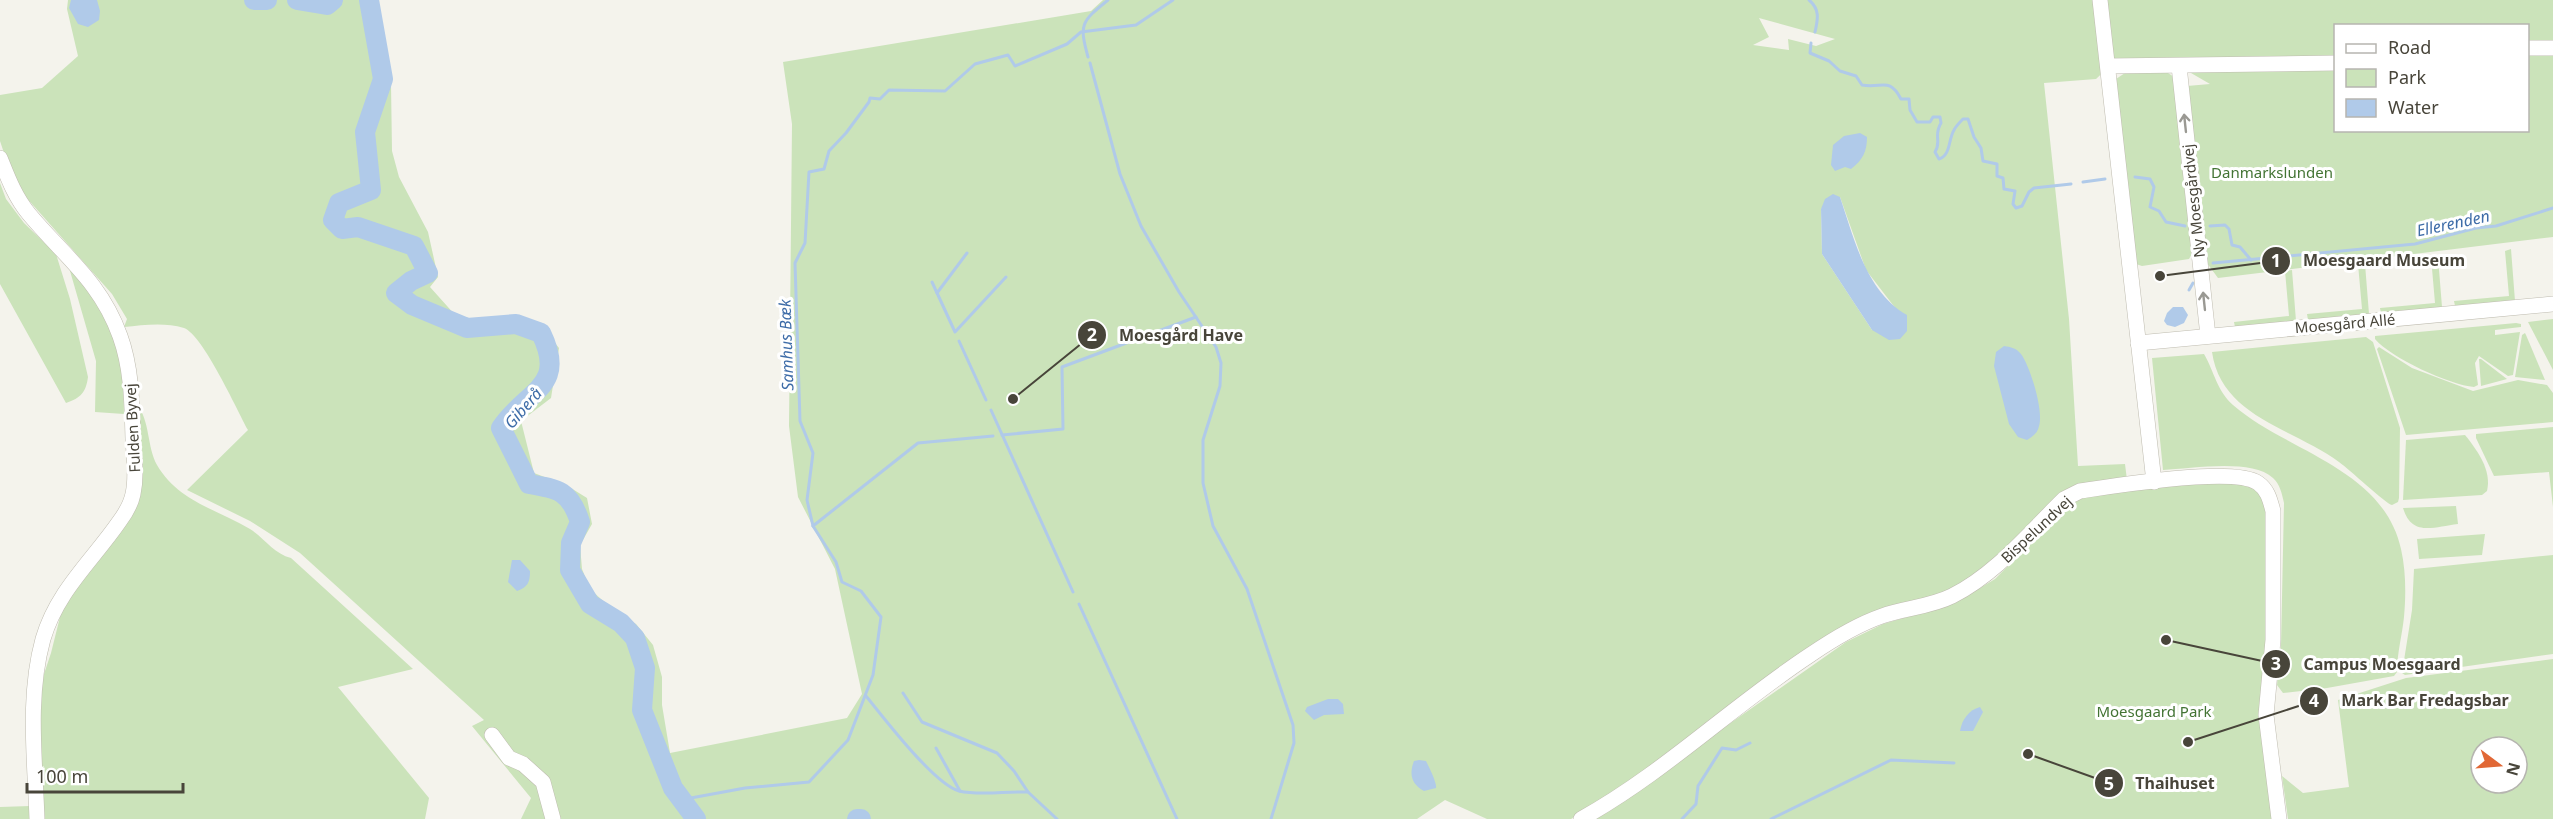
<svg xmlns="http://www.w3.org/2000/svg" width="2553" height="819" font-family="'Noto Sans',sans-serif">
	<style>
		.green { fill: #cbe3ba; fill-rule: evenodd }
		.water { fill: #b0cae9 }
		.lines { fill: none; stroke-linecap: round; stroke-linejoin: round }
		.stream { stroke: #b0cae9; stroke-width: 3 }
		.river { stroke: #b0cae9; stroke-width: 20 }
		.minor-casing { stroke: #bfbcb0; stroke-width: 16 }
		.minor { stroke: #fff; stroke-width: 15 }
		.oneway { stroke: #9a9993 }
		.labels { text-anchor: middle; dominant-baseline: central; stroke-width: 6; stroke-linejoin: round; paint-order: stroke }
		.park-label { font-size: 15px; fill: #437434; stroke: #fff }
		.street-label { font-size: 15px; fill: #48453a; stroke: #fff }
		.water-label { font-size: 16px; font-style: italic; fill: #3f6da8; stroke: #fff }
		.leader { fill: none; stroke: #48453a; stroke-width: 2 }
		.callout-dot { fill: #48453a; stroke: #fff; stroke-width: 2 }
		.mark-label { font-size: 18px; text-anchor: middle; font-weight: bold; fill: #fff }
		.callout-label { font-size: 16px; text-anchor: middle; font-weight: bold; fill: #48453a; stroke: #fff; stroke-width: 6; stroke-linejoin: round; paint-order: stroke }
	</style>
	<rect width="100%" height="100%" fill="#f4f3ec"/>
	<g class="green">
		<path d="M68,0H377L391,84L392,151L399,177L428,232L438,277L430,287L456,316L474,319L517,318L539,323L559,348L551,398L521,421L534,473L566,485L587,498L592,524L580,545L582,569L590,589L613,610L636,624L653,645L662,677V705L670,753L847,718L862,694L835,569L798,497L789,426L792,124L783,62L1091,11L1103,0H2553V237L2218,278L2204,259L2187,86L2210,84L2191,73L2188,61L2117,59L2096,79L2044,83L2069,319L2078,466L2125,464L2127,480L2082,485L1969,579L1944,593L1889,609L1571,819H1487L1445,800L1417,819H521L531,798L472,726L484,720L300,553L250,521L187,490L248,430C237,410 203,335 184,328C164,322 144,325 124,327L127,319L112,294L24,195L9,168L0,141V95L42,88L78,56L67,9ZM1759,18L1835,39L1816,46L1788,39L1789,50L1753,45L1769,37ZM2336,26H2528V130H2336ZM1840,197L1866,270L1896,309L1872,330L1822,254L1821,209Z"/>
		<path d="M2156,72L2168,73L2174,77L2194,250L2189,259L2142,266L2136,264L2116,79L2125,73Z"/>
		<path d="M0,183L6,199L24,223L56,254L70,299L88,377C86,392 81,398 66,403L0,284Z"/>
		<path d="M2511,249L2515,301L2455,306L2454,301L2509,296L2505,251Z"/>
		<path d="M2431,257H2438L2442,307L2381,313L2380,308L2435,303Z"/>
		<path d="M68,264C80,279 96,296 105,313C121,346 124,378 124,414L95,412L96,361Z"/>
		<path d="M2358,264H2365L2369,314L2308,320L2307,314L2362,309Z"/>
		<path d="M2292,270L2296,321L2235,327L2234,322L2289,316L2285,271Z"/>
		<path d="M2553,319V370L2528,322Z"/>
		<path d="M2516,323L2521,324V327L2495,330V335L2520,332L2513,375L2508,376L2479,356L2475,363L2478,385L2474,387C2450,385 2391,358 2375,339V336Z"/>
		<path d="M2525,333L2526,335L2545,380L2515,377L2522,335Z"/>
		<path d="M2366,337L2373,342L2400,428L2399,498L2398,502L2392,505C2386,504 2349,469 2339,462C2295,429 2221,417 2212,352Z"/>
		<path d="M2379,347L2412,368L2473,391L2518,380L2547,385L2553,393V422L2406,435L2377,349Z"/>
		<path d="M2204,354C2214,371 2217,391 2233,405C2287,452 2383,468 2401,549C2406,571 2406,595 2404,617C2402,636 2397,653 2397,672L2394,676L2327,688L2283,693L2277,685L2281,645L2284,503C2282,494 2280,484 2273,478C2251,458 2191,469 2163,470L2152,358Z"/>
		<path d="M2479,359H2481L2507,379L2481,386Z"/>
		<path d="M137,405C150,420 147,447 157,465C178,501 216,509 250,529C264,538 274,554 291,558L413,669L338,687L429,798L425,819H42L39,713L43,677L51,653L62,609L131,514Z"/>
		<path d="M2553,427V507L2549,472L2494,476L2476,438V434Z"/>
		<path d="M2465,435C2477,450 2492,470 2487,491L2482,495L2403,500L2406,440Z"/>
		<path d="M2222,480L2253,484L2267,503L2273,819H1594L1846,642L1883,624L1955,603L1995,579L2019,555L2057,511L2089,494Z"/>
		<path d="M2456,506L2458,524C2433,527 2412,537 2403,508Z"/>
		<path d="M2485,534L2482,555L2419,559L2417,539Z"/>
		<path d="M2553,555V654L2412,674L2405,675L2402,673L2412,610L2414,569Z"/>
		<path d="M2553,659V819H2288L2282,776L2303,793L2349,787L2338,700L2406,678ZM2481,747H2517V783H2481Z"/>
		<path d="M30,806V819H0V807Z"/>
	</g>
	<g class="water">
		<path d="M71,0H97L100,11L99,20L88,27L78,24L69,8Z"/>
		<path d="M1860,133L1867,137C1867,151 1863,160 1851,169L1845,167L1835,171L1831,165L1833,145L1844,136Z"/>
		<path d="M1833,194L1840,197C1854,238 1866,292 1907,315V331L1900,339L1889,340L1872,330L1822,254L1821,209L1825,199Z"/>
		<path d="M2173,307H2183L2188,315L2184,323L2175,327L2167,325L2164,321L2167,313Z"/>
		<path d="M2004,346C2011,347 2016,348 2021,354C2030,366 2044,411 2039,426C2038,433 2032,437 2027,440L2018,437L2009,424L1994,366L1996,352Z"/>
		<path d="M512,560H520L530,571C530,582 528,587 517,591L508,582Z"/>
		<path d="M1328,699H1338L1343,704L1344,714L1324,715L1314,720L1305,711L1307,707Z"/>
		<path d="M1980,707L1983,712L1973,731H1960C1962,719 1969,710 1980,707Z"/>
		<path d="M1419,760L1426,761C1429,767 1437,783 1436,788L1424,791C1411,784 1409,774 1414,761Z"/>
	</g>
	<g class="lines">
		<g class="stream">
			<path d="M1809,0C1820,9 1818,19 1815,32"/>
			<path d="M1811,43L1810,53L1829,61L1840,71L1856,76L1862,85C1882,89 1889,76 1901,99H1909L1910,110L1917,122H1930L1933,117H1940L1941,123C1933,136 1942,141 1935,152L1939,159C1951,155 1948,140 1954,130C1956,126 1960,122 1963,119H1968L1974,137L1981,148L1983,161L1997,164V176L2003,178L2004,189L2015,191L2013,204L2016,208L2022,206L2029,192L2034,188L2071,184"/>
			<path d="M1088,57C1079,24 1081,22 1108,0"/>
			<path d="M1090,63L1120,174L1141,226L1179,292L1216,347L1221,363L1220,386L1203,440V483L1213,526L1247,589L1293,725L1294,743L1271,819"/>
			<path d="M2135,177L2150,179L2154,187L2150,207L2159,211L2166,222L2185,226"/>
			<path d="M2083,182L2105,179"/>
			<path d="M2210,226L2225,225L2229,229L2232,245L2240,247L2251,260"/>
			<path d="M2213,263L2415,244L2476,228L2496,226L2553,208"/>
			<path d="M932,282L955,332L1006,277"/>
			<path d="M2189,290L2193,283"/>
			<path d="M937,293L967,253"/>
			<path d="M959,341L986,400"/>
			<path d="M991,410L1073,592"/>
			<path d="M1002,435L1063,429L1062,367L1196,317"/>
			<path d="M813,526L918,443L993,436"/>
			<path d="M1079,604L1177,819"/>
			<path d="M903,693L922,722L997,753L1014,771L1028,792"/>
			<path d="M866,696C884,718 934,784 959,791C980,796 1006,791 1028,792L1057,819"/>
			<path d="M936,748L960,791"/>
			<path d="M680,800L745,788L809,782L848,740L873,675L881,617L861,591L842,582L836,562L813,526L807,500L813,453L800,421L795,263L805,243L809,172L824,169L829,151L846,133L869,102L870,98L880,99L889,90L945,91L975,64L1008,55L1015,66L1067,44L1081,32L1136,25L1173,0"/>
			<path d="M1682,819L1696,804L1698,786L1722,748L1736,750L1750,743"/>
			<path d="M1771,819L1891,760L1954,763"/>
		</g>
		<g class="river">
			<path d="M254,0H267"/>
			<path d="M297,0L327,5L333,0"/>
			<path d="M369,0L383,79L365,132L371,190L339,203L333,220L342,229L358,227L414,246L428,273L411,281L396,293L412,305L467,328L516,324L541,333C568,388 526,390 501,428L529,484C559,489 570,491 580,522L571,543L570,570L590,604L621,623L635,638L645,668L642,710L673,788L696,819"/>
			<path d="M857,819H861"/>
		</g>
		<defs>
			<g id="minor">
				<path d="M2100,0L2154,482"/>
				<path d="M2528,48H2553"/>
				<path d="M2108,66L2336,63"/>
				<path d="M2179,66L2208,336"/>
				<path d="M0,158C8,178 15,197 29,214C64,256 101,282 120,336C132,369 132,405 133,439C134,457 137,476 133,494C131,504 125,514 119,522C92,561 57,591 43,639C27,697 35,759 37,819"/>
				<path d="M2138,343L2553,304"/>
				<path d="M492,735L509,758L523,764L543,782L553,819"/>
				<path d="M1581,819C1664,773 1731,707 1810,655C1832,640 1856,625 1882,616C1904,608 1930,607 1952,596C1996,574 2029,533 2064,499L2080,491C2114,486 2233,466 2258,483C2268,490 2270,500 2273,511V640L2266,715L2279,819"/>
			</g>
		</defs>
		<use href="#minor" class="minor-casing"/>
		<use href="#minor" class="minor"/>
	</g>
	<defs><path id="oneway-shaft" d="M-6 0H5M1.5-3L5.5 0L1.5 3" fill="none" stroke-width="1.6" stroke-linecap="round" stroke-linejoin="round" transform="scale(1.5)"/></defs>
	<g class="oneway">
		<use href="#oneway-shaft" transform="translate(2185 123) rotate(-96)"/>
		<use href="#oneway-shaft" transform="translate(2204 301) rotate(-96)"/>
	</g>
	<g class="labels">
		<g class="park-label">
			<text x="2272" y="172">Danmarkslunden</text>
			<text x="2154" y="711">Moesgaard Park</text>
		</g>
		<g class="street-label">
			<text transform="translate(2193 201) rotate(-96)">Ny Moesgårdvej</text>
			<text transform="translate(2345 323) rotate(-5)">Moesgård Allé</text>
			<text transform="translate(132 428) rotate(-93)">Fulden Byvej</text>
			<text transform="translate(2036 529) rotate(-43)">Bispelundvej</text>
		</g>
		<g class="water-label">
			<text transform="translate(2453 223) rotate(-12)">Ellerenden</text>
			<text transform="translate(786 345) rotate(-92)">Samhus Bæk</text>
			<text transform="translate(523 408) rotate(-49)">Giberå</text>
		</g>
	</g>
	<path class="leader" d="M2160 276L2276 261M1013 399L1092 335M2166 640L2276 664M2188 742L2314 701M2028 754L2109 783"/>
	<g class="callout-dot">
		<circle cx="2160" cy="276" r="6"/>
		<circle cx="1013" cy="399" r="6"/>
		<circle cx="2166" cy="640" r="6"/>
		<circle cx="2188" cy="742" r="6"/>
		<circle cx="2028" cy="754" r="6"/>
		<circle cx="2276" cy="261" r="15"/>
		<circle cx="1092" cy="335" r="15"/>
		<circle cx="2276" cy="664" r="15"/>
		<circle cx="2314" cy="701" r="15"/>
		<circle cx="2109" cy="783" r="15"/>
	</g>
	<g class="mark-label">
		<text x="2276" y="267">1</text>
		<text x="1092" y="341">2</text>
		<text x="2276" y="670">3</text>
		<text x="2314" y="707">4</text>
		<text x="2109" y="790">5</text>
	</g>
	<g class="callout-label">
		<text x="2384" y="266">Moesgaard Museum</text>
		<text x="1181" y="341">Moesgård Have</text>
		<text x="2382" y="670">Campus Moesgaard</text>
		<text x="2425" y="706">Mark Bar Fredagsbar</text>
		<text x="2175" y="789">Thaihuset</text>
	</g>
	<rect x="2334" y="24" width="195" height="108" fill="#ffffff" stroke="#b6b5b0" stroke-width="1.5"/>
	<rect x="2346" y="44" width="30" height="9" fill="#ffffff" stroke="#b6b5b0" stroke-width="1.5"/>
	<text x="2388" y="54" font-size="18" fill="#48453a">Road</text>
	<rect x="2346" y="69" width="30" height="18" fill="#cbe3ba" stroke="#b6b5b0" stroke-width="1.5"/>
	<text x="2388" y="84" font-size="18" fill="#48453a">Park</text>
	<rect x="2346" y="99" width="30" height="18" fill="#b0cae9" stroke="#b6b5b0" stroke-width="1.5"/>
	<text x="2388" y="114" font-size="18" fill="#48453a">Water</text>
	<g transform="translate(2499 765) rotate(106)"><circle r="28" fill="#ffffff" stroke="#b6b5b0" stroke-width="1.5"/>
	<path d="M0-4.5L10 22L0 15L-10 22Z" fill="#e16836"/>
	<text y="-9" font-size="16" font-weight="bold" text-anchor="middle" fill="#48453a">N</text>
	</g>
	<path d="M27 783v9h156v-9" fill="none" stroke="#48453a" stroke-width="3"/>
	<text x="36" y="783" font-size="18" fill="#48453a" stroke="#ffffff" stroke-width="4.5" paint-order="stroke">100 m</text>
</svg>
